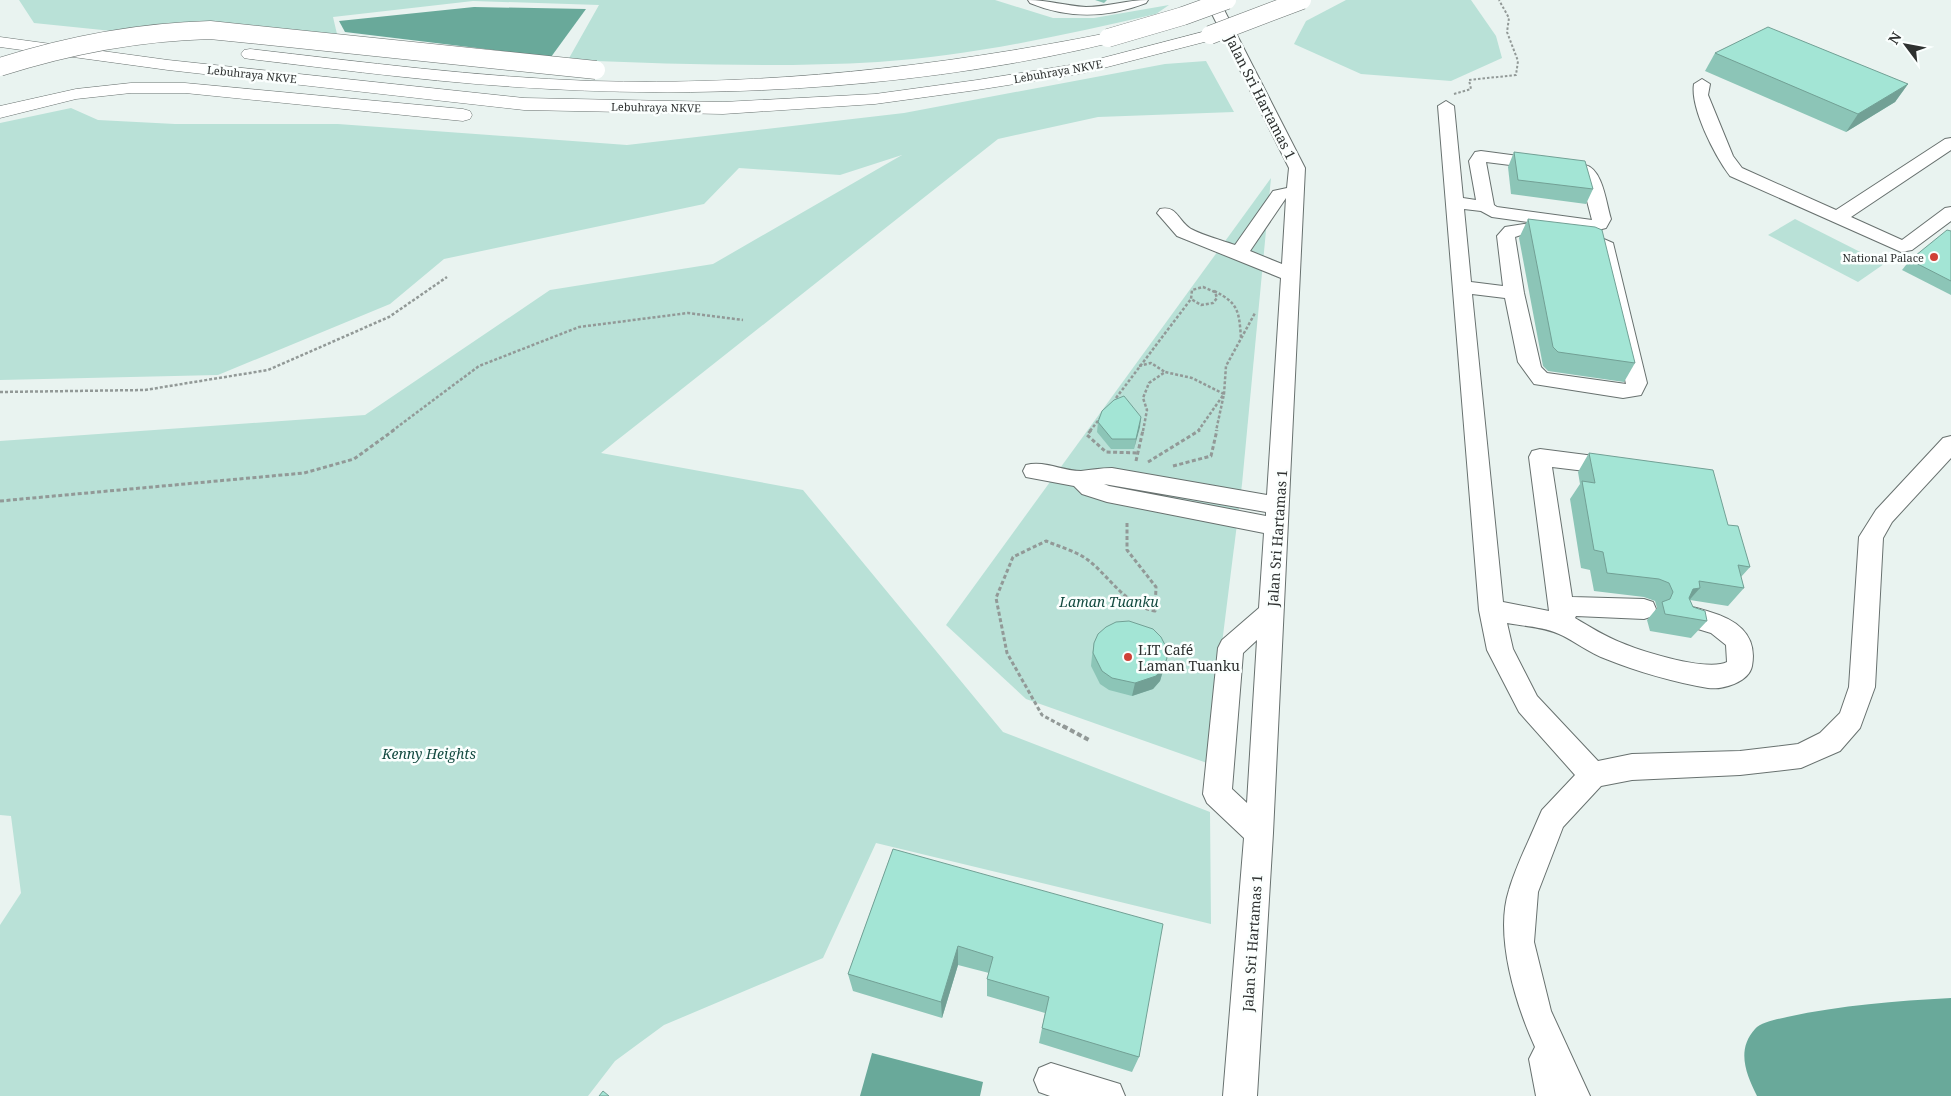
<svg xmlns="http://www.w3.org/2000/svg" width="1951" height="1096" font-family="'Noto Serif',serif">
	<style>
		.green { fill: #b9e1d7 }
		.water { fill: #69a99a }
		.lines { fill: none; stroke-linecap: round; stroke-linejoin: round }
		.minor-casing { stroke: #68716f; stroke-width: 2 }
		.highway-casing { stroke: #68716f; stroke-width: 1 }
		.path-far3 { stroke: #929997; stroke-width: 2; stroke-dasharray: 2.5 2; stroke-linecap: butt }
		.path-far2 { stroke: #929997; stroke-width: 2.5; stroke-dasharray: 3 2; stroke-linecap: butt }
		.path-far1 { stroke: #929997; stroke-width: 3; stroke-dasharray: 4 2.5; stroke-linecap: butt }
		.path { stroke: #929997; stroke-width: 4; stroke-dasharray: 5 3; stroke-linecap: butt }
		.minor { fill: #fff; fill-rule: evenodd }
		.highway { fill: #fff; fill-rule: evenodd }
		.highway-bridge-casing { stroke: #68716f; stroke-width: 19; stroke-linecap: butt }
		.highway-bridge { stroke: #fff; stroke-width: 18 }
		.wall { fill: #8cc5b7 }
		.shaded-wall { fill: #72a095 }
		.building { fill: #a3e5d5; stroke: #72a095 }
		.poi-dot { fill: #cf4137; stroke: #fbfffe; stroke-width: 2 }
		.labels { text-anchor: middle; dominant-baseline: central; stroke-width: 5; stroke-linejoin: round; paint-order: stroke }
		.far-street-label { font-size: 11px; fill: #2e3130; stroke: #fbfffe }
		.far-poi-label { font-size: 11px; fill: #2e3130; stroke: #fbfffe; text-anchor: end }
		.street-label { font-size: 14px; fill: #2e3130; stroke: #fbfffe }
		.park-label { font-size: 14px; font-style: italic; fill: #144b41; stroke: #fbfffe }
		.poi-label { font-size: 14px; fill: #2e3130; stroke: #fbfffe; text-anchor: start }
	</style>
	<rect width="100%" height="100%" fill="#e9f3f0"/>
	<g class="green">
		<path d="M19,0H995L1053,18H1094L1169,5L1156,14C1064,35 972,56 878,62C775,68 671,64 568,60L599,5L473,1L333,17L337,34L177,24L122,32L34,23Z"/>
		<path d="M1346,0H1471L1496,36L1502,58L1451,81L1361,74L1294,44L1306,21Z"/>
		<path d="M1206,61L1234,112L1098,117L998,139L601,453L803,490L1003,732L1210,812L1211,924L876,843L823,958L664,1025L615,1061L588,1096H0V925L21,893L11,816L0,815V441L365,415L550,290L713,264L902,155L840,175L739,168L704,204L444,259L390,304L218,375L0,380V123L71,108L98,120L175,124H338L627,145L904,113L1165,64Z"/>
		<path d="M1271,178L1242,484L1207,763L1026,699L946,625Z"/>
		<path d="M1795,219L1884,264L1858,282L1768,235Z"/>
	</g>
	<g class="water">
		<path d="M474,7L586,9L551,57L345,32L339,21Z"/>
		<path d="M1951,998V1096H1757C1746,1074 1736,1050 1755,1029C1761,1022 1778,1019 1787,1017C1842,1005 1895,1001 1951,998Z"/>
		<path d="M872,1053L983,1082L980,1096H860Z"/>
	</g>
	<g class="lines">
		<defs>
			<g id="minor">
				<path d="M1028,0C1048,0 1066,6 1086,7C1107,7 1127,0 1148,0L1146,3C1107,18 1069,19 1030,3Z"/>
				<path d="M1205,0H1219L1305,168L1273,833L1257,1096H1223L1244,838L1207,803L1203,794L1218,648L1222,640L1259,608L1264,533L1107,502L1082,494L1074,486L1026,477L1023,471L1026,465C1044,460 1062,471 1081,471C1091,470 1101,468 1112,468L1267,495L1281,278L1177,236L1157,213L1160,209C1177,205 1178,221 1191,229C1204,236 1221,240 1235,245L1273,191L1287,188L1289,168ZM1286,198L1282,264L1250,251ZM1104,484L1266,512V516L1109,486ZM1257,640L1247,803L1232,789L1243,653Z"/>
				<path d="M1702,79L1710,84L1708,95L1733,156L1742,168L1836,210L1945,139L1951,138V150L1851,217L1902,240L1945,208L1951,207V221L1912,250L1901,252L1730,176C1715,156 1690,108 1694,84Z"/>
				<path d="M1446,101L1454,106L1463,198L1476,200L1469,161L1475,152L1481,151L1585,165C1603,169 1606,203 1611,219L1606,228L1594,231L1492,217L1481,211L1464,209L1471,282L1503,286L1497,236L1505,227L1524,224L1590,233L1613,243L1647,383L1641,395L1623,398L1534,384L1518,362L1505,298L1472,294L1503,602L1549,611L1529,457L1532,451L1540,449L1602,457L1610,459L1613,465L1610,471L1602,473L1552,467L1572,597L1644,599L1653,602L1656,609L1653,616L1644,619L1576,616L1575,618C1590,627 1606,637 1622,643C1643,652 1708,672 1727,662L1726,645L1711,633L1678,623L1675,616L1678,609C1689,605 1697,608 1707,611C1735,619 1758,633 1752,666C1749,682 1723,690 1708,688C1676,683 1636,671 1606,659C1589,653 1575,641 1559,634C1543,627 1523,626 1507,623L1513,649L1537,696L1598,761L1632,754L1740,751L1798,744L1820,733L1840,713L1849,687L1859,537L1876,510L1943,438L1951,436V458L1892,522L1883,538L1875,687L1860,728L1840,751L1801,768L1740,775L1632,780L1601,786L1563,827L1538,892L1534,942L1551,1011L1590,1096H1536L1529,1059L1535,1047C1516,1005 1494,936 1509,890C1516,866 1528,843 1538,819L1542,810L1575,775L1519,712L1487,650L1479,610L1438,106ZM1486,162L1580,174L1592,220L1497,207L1494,205ZM1524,234L1585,243L1597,250L1626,384L1547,373L1541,367L1524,293L1515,237Z"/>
				<path d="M1051,1063L1120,1084L1125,1096H1050L1039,1092L1034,1080L1039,1068Z"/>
			</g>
			<g id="highway">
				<path d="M1210,30L1216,31L1218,35L1216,39L1084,73L977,90L875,104L723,114L524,110L168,70L0,47V37L168,60L524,98L723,102L875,94L977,80L1083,63Z"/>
				<path d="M1108,33L1114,34L1116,38L1114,42C934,86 734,99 550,89C450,84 350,71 250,59L244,58L241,54L244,50L250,49C363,62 477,77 591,81C765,86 937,67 1108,33Z"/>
				<path d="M131,83H185L463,109L470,111L472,115L470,119L463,121L185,93H131L76,99L0,118V106L76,89Z"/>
			</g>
		</defs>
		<use href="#minor" class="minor-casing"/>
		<use href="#highway" class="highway-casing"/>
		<path class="path-far3" d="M1454,94L1471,89L1469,80L1516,75L1518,61L1507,32L1509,18L1499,0"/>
		<g class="path-far2">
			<path d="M1203,287L1215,292L1217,298L1213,303L1201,305L1191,299L1192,290Z"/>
			<path d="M1214,291C1239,303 1239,312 1241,338"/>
			<path d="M1139,366L1151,363L1165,372"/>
			<path d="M0,392L145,390L268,370L389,317L447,277"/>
			<path d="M1116,398L1191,299"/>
			<path d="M392,431L479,366L579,327L688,313L743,320"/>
			<path d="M1090,431L1101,417"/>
			<path d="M1143,431L1147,410L1143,398L1149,383L1165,372L1192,378L1224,394L1216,431"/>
			<path d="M1198,431L1224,394L1226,366L1255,313"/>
		</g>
		<g class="path-far1">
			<path d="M1091,430L1087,435L1106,452L1139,453"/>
			<path d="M1136,461L1143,430"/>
			<path d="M1148,462L1200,430"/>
			<path d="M1173,466L1211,456L1217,430"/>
			<path d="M0,501L304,473L354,459L394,430"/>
			<path d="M1066,728L1042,715L1007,653L996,598L1013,557L1046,541C1060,547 1076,551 1088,560C1110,577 1126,606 1155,611L1156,587L1127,550V521"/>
		</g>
		<path class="path" d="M1063,726L1089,740"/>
		<use href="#minor" class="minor"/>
		<use href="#highway" class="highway"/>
		<defs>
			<g id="highway-bridge">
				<path d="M1210,35L1302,0"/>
				<path d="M1108,38L1183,16L1227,0"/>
				<path d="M0,67C69,45 137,32 210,30L596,70"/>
			</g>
		</defs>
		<use href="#highway-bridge" class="highway-bridge-casing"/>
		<use href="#highway-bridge" class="highway-bridge"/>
	</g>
	<g class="wall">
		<path d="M1095,0H1107L1104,3Z"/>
		<path d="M1715,53L1908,84L1895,102L1846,132L1705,71Z"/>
		<path d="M1514,152L1593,189L1586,204L1511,194L1508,167Z"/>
		<path d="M1528,219L1635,363L1624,382L1548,371L1543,366L1519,238Z"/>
		<path d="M1951,231V295L1902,270L1910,260Z"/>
		<path d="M1141,417L1134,449H1111L1097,432L1098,422Z"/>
		<path d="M1589,453L1728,525L1750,567L1741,577L1744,588L1728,606L1690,600L1693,607L1707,621L1691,638L1650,631L1647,620L1657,608L1655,601L1644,597L1594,591L1590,570L1581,568L1570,499L1580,484L1578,472Z"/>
		<path d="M1094,643L1167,658L1160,681L1153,689L1132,696L1109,690L1100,684L1091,666L1092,656Z"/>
		<path d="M893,849L1139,1057L1132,1072L1039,1043L1045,1013L987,996V979L989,973L958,965L942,1018L853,991L848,974Z"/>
	</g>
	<g class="shaded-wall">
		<path d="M1908,84L1895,102L1846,132L1858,114Z"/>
		<path d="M1141,417L1140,427L1134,449L1136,439Z"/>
		<path d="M1700,588L1685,605L1693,589Z"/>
		<path d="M1167,658L1160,681L1153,689L1132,696L1135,683Z"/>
		<path d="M958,946V965L942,1018L941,1002Z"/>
	</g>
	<g class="building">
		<path d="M1768,27L1908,84L1858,114L1715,53Z"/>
		<path d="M1514,152L1585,161L1593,189L1518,180Z"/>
		<path d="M1528,219L1595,227L1602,230L1635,363L1558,352L1553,347Z"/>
		<path d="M1947,230L1951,231V281L1910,260Z"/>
		<path d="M1124,396L1141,417L1136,439H1112L1098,422L1102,411L1114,400Z"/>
		<path d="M1589,453L1713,470L1728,525L1738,526L1750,567L1738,565L1744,588L1699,581L1700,588L1693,589L1689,598L1693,607L1705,611L1707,621L1665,614L1662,602L1670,599L1673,592L1669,583L1659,579L1607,573L1603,552L1594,550L1582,481L1595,483Z"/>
		<path d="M1129,621L1153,629L1161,637L1166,647L1167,658L1163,668L1156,676L1135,683L1112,678L1102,671L1093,653L1094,643L1098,634L1106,627L1116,622Z"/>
		<path d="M893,849L1163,924L1139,1057L1042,1028L1049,997L987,979L993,957L958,946L941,1002L848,974Z"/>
		<path d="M603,1091L609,1096H599Z"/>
	</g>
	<g class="poi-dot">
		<circle cx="1934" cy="257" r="5"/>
		<circle cx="1128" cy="657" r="5"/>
	</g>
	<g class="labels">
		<g class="far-street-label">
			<text transform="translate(1058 71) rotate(-10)">Lebuhraya NKVE</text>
			<text transform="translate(252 74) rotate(6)">Lebuhraya NKVE</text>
			<text transform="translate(656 107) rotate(1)">Lebuhraya NKVE</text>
		</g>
		<g class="far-poi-label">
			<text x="1924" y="257">National Palace</text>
		</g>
		<g class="street-label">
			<text transform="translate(1261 97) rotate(63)">Jalan Sri Hartamas 1</text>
			<text transform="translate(1277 538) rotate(-86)">Jalan Sri Hartamas 1</text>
			<text transform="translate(1252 943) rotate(-86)">Jalan Sri Hartamas 1</text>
		</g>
		<g class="park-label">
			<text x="1109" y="601">Laman Tuanku</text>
			<text x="429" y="753">Kenny Heights</text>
		</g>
		<g class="poi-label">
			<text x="1138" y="649">LIT Café<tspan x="1138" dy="16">Laman Tuanku</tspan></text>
		</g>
	</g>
	<g transform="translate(1906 45) rotate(302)" stroke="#fbfffe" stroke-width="4" paint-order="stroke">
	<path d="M0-4L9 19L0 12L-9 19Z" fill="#2e3130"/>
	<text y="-8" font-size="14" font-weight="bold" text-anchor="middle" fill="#2e3130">N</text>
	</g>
</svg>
